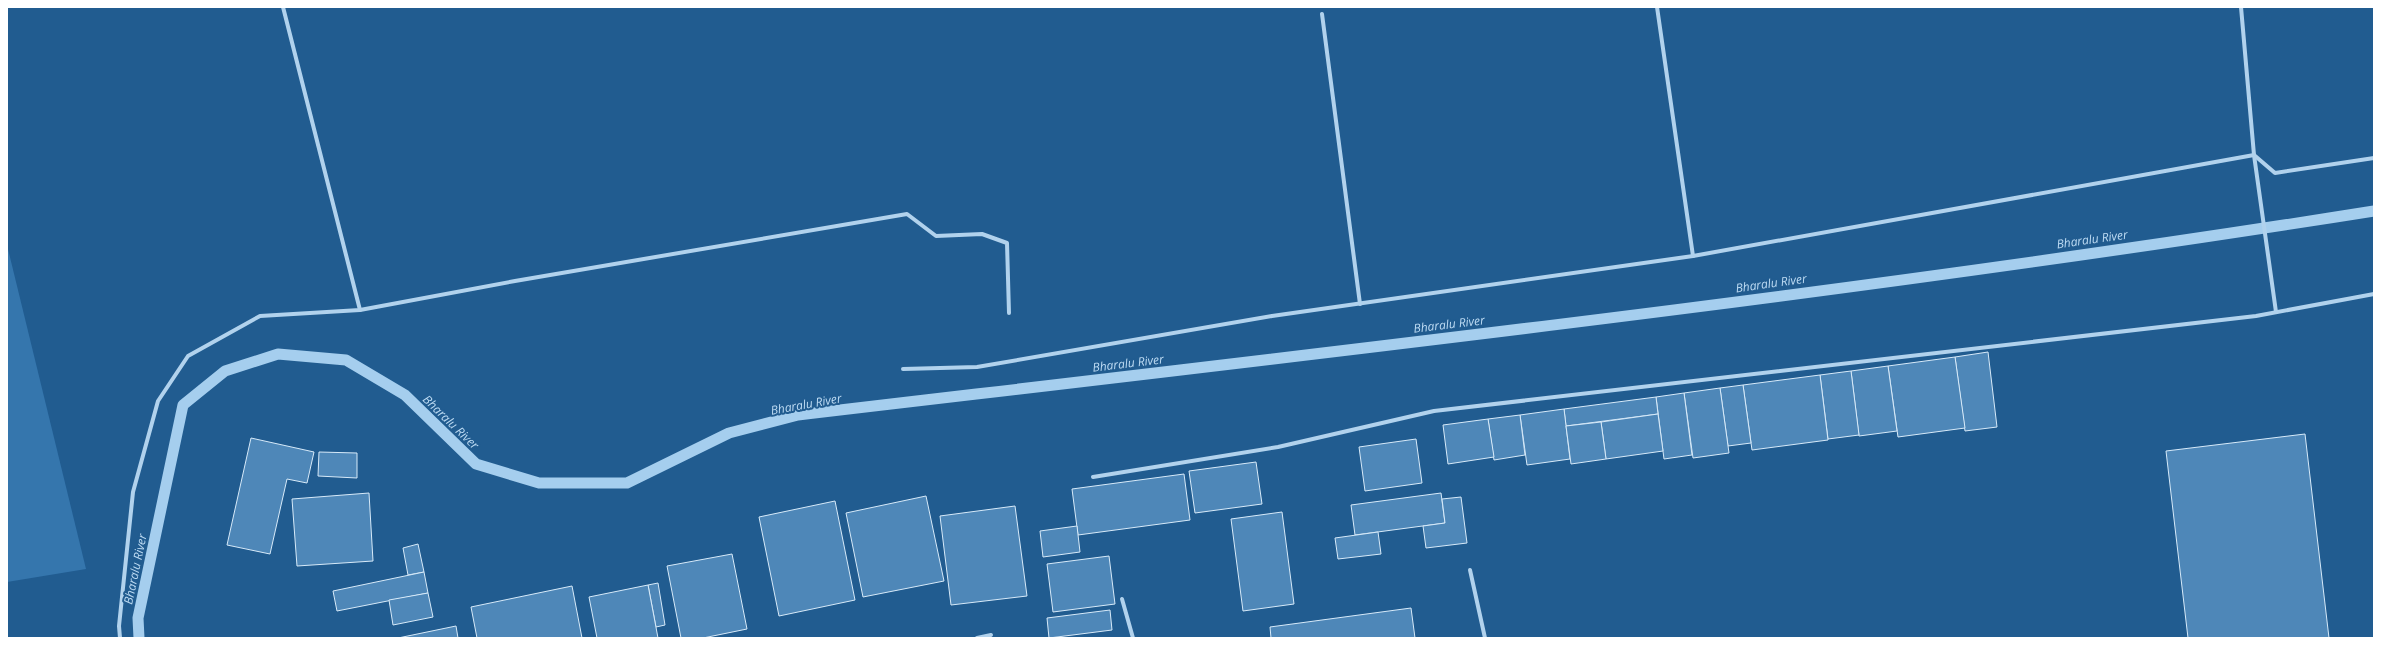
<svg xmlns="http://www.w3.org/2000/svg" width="2381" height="645" font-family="'Open Sans',sans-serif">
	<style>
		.green { fill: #3576ad }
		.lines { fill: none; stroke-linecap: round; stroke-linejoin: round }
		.stream { stroke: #a5ceee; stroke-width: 11 }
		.building { fill: #4e87b8; stroke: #d7eaf9 }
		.street { stroke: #b1d2ed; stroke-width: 4 }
		.labels { text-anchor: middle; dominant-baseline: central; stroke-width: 4; stroke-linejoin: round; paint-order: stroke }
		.water-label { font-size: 12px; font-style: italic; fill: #bddbf3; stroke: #215c90 }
	</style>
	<rect width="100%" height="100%" fill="#215c90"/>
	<path class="green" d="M7,245L86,569L7,582Z"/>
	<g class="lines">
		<path class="stream" d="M139,638L138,618L183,405L225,371L278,354L346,360L405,395L476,464L539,483H627L729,433L798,415C1324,353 1851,294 2374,211"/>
	</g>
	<g class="building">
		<path d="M1988,352L1997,427L1965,431L1955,357Z"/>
		<path d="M1955,357L1965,428L1898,437L1888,366Z"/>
		<path d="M1888,366L1897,431L1859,436L1851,371Z"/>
		<path d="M1851,371L1859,435L1828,439L1820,375Z"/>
		<path d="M1820,375L1828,440L1752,450L1743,385Z"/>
		<path d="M1743,385L1751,443L1728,446L1720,388Z"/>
		<path d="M1720,388L1729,453L1693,458L1684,393Z"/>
		<path d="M1684,393L1692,455L1664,459L1656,397Z"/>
		<path d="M1656,397L1658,414L1566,426L1564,409Z"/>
		<path d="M1564,409L1570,459L1527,465L1520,415Z"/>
		<path d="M1658,414L1663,451L1606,459L1601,422Z"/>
		<path d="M1520,415L1525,455L1494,460L1488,419Z"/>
		<path d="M1488,419L1494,457L1448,464L1443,425Z"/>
		<path d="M1601,422L1606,459L1571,464L1566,426Z"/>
		<path d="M2305,434L2329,638H2188L2166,451Z"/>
		<path d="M251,438L314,452L307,483L287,479L270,554L227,545Z"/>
		<path d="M1416,439L1422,483L1365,491L1359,447Z"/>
		<path d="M319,452L357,453V478L318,476Z"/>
		<path d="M1256,462L1262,504L1195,513L1189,471Z"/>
		<path d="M1184,474L1190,520L1078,535L1072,489Z"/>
		<path d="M369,493L373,561L297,566L292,499Z"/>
		<path d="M1441,493L1445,523L1355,535L1351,505Z"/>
		<path d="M926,496L944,581L863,597L846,513Z"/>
		<path d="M1461,497L1467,543L1426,548L1423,526L1445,523L1442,499Z"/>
		<path d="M835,501L855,600L779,616L759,517Z"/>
		<path d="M1015,506L1027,596L951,605L940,516Z"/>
		<path d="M1282,512L1294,604L1243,611L1231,519Z"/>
		<path d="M1077,526L1080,552L1043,557L1040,531Z"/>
		<path d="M1378,532L1381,554L1338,559L1335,538Z"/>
		<path d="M418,544L424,572L408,575L403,548Z"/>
		<path d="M732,554L747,629L703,638H681L667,566Z"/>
		<path d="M1109,556L1115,604L1053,612L1047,564Z"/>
		<path d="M424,572L428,593L337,611L333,591Z"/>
		<path d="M658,583L665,625L656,627L648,585Z"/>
		<path d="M648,585L658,638H597L589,597Z"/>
		<path d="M572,586L582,638H477L471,607Z"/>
		<path d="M428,593L433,617L393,625L389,600Z"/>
		<path d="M1411,608L1415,638H1271L1270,627Z"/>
		<path d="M1110,610L1112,630L1049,638L1047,618Z"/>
		<path d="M456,626L458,638H398Z"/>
	</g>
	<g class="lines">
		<g class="street">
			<path d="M283,7L360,310"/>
			<path d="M1657,7L1693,256"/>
			<path d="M2241,7L2254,155L2276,312"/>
			<path d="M1322,14L1360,304"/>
			<path d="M903,369L977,367L1272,316L1693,256L2254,155L2275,173L2374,158"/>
			<path d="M1093,477L1278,447L1434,411L2256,316L2374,294"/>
			<path d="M1470,570L1485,638"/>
			<path d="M1122,599L1133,638"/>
			<path d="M120,638L119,626L133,492L158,401L188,356L260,316L360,310L515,281L907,214L936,236L982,234L1007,243L1009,313"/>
			<path d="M977,638L991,635"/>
		</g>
	</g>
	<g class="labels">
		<g class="water-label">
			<text transform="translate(2092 239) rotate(-8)">Bharalu River</text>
			<text transform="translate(1771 283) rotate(-8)">Bharalu River</text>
			<text transform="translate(1449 324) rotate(-7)">Bharalu River</text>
			<text transform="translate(1128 363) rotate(-7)">Bharalu River</text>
			<text transform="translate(806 404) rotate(-10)">Bharalu River</text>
			<text transform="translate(451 422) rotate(44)">Bharalu River</text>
			<text transform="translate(135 569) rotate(-78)">Bharalu River</text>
		</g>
	</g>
	<rect width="2381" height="645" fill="none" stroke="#ffffff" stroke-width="16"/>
</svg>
